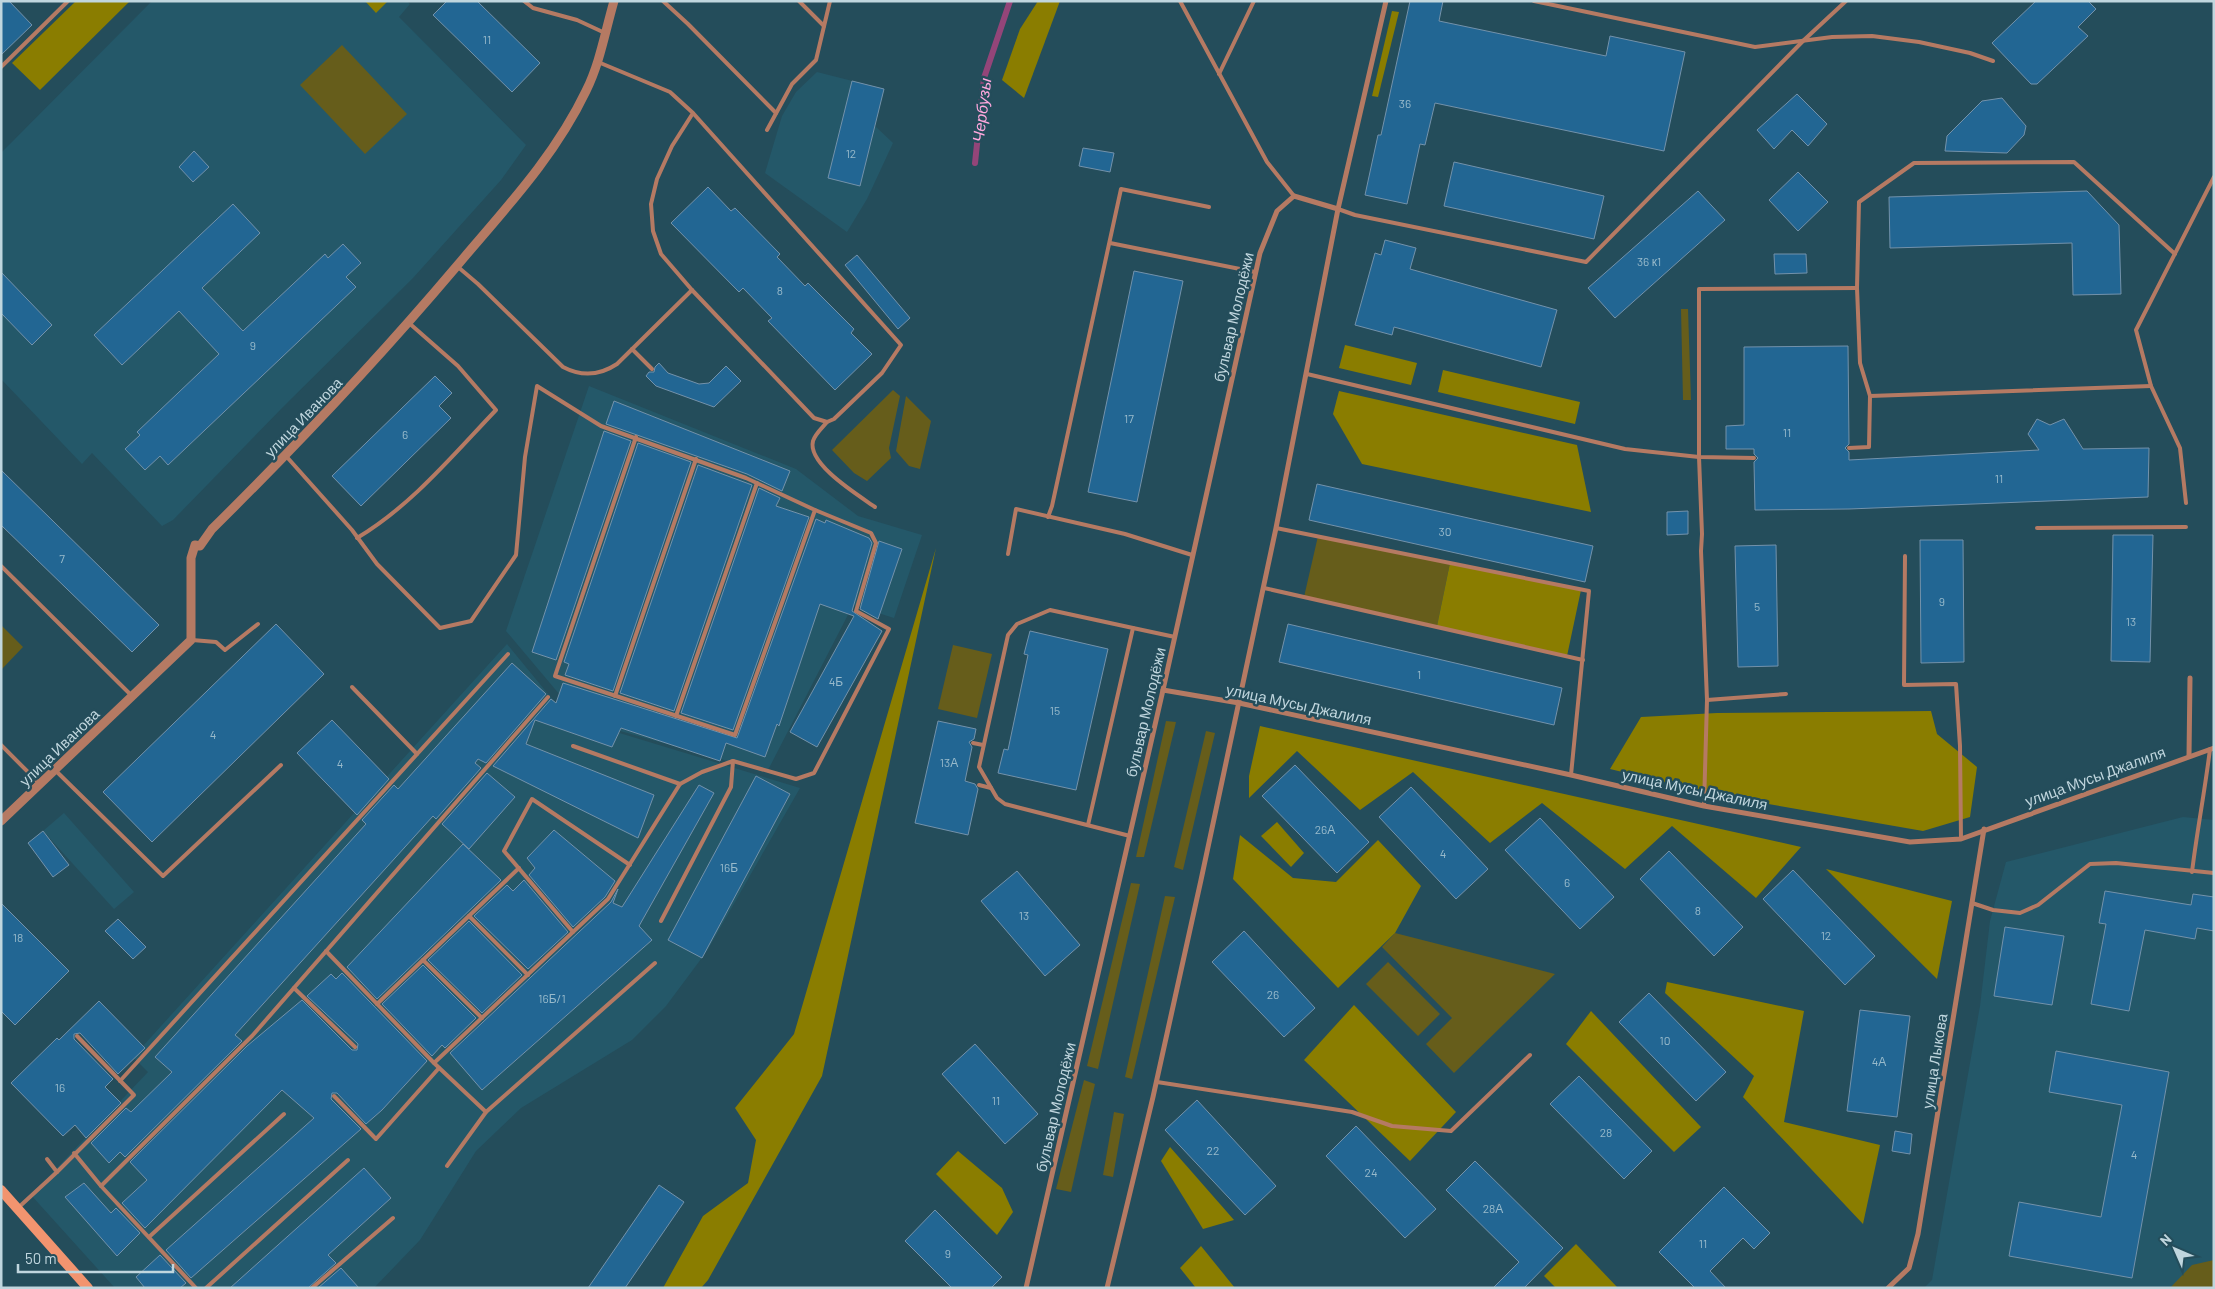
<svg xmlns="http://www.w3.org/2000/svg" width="2215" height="1289" font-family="Barlow,sans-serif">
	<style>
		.built { fill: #245869 }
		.green { fill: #665d1b }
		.forest { fill: #8a7d00 }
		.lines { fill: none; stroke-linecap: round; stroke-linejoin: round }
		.stream { stroke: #934579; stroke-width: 6 }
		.building { fill: #226693; stroke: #7392ab }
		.service { stroke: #b57a63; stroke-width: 4 }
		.minor { stroke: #b57a63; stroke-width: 5 }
		.tertiary { stroke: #b57a63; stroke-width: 9 }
		.secondary { stroke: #f2946f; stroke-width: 10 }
		.labels { text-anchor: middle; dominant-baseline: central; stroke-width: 5; stroke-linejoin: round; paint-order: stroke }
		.number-label { font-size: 12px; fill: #98bacb }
		.street-label { font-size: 15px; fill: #c0d6de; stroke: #244d5b }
		.water-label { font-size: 16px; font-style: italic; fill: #ffa8de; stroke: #244d5b }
	</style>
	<rect width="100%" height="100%" fill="#244d5b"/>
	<g class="built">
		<path d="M152,1H407L410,4L399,17L526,145L501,180L413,278L283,407L173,520L162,526L92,453L82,464L1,379V153Z"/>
		<path d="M817,72L884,89L875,126L893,143L867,199L847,232L765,173L782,116L796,92Z"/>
		<path d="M589,386L796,469L858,516L922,535L894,618L853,605L767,772L581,720L506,631Z"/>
		<path d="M507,644L567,717L800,788L707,951L666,1006L632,1040L521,1108L476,1151L420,1240L374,1288H115L31,1195L148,1072L133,1057Z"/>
		<path d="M64,813L134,892L114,909L43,831Z"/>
		<path d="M2183,817L2214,820V1288H1924L1932,1280L1980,1006L1990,921L2006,862Z"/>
	</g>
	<g class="green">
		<path d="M342,45L407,114L365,154L300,85Z"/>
		<path d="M1681,309H1688L1691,400H1683Z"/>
		<path d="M893,390L900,396L889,448L891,458L867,481L854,473L832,450Z"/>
		<path d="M906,396L931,421L920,469L909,466L896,451Z"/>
		<path d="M1318,536L1450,563L1437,626L1304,597Z"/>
		<path d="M1,625L23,647L1,670Z"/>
		<path d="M953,645L992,654L977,718L938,709Z"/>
		<path d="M1166,721L1176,722L1144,857H1136Z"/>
		<path d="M1206,731L1215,733L1183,870L1174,867Z"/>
		<path d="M1131,883L1140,884L1098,1069L1087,1066Z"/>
		<path d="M1165,896L1175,897L1132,1079L1125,1077Z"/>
		<path d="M1395,933L1555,974L1454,1073L1426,1044L1452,1018L1382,947Z"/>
		<path d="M1388,962L1440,1014L1418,1036L1366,984Z"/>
		<path d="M1084,1080L1095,1084L1071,1192L1056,1189Z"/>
		<path d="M1114,1112L1124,1114L1113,1177L1103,1175Z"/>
		<path d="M2214,1260V1288H2170L2192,1265Z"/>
	</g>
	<g class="forest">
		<path d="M76,1H130L40,90L12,63Z"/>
		<path d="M365,1H388L376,13Z"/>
		<path d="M1038,1H1060L1024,98L1002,80L1020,29Z"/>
		<path d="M1392,11L1399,12L1378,97L1372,96Z"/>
		<path d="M1345,345L1417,363L1411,385L1339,368Z"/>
		<path d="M1443,370L1580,402L1575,424L1438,392Z"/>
		<path d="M1339,391L1577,445L1591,512L1362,464L1333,414Z"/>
		<path d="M936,548L822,1076L708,1280L701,1288H663L703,1216L748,1183L756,1140L735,1108L794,1034Z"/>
		<path d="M1450,563L1581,590L1567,656L1437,626Z"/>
		<path d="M1931,711L1937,734L1977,767L1970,817L1923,831L1722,796L1610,769L1641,717L1717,713Z"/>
		<path d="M1260,726L1801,847L1756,898L1672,826L1625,869L1542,803L1490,843L1413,772L1360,810L1297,751L1249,798V776Z"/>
		<path d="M1277,822L1304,853L1291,867L1261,836Z"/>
		<path d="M1240,835L1293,878L1336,882L1378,840L1421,886L1395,933L1338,988L1233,879Z"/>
		<path d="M1826,869L1952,901L1937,979Z"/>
		<path d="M1667,982L1804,1011L1784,1122L1880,1145L1863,1224L1743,1097L1754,1076L1665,993Z"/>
		<path d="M1354,1005L1456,1112L1410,1161L1304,1060Z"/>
		<path d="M1591,1011L1701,1127L1674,1152L1566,1044Z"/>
		<path d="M1170,1147L1234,1220L1203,1229L1161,1161Z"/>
		<path d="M958,1151L1002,1188L1013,1212L997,1235L936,1174Z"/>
		<path d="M1576,1244L1618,1288H1556L1544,1276Z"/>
		<path d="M1201,1246L1235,1288H1196L1180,1268Z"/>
	</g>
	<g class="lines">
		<path class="stream" d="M975,163L984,78L1010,1"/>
	</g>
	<g class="building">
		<path d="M1,1H9L32,25L1,55Z"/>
		<path d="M447,1H477L540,63L512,92L433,15Z"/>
		<path d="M1410,1H1443L1439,21L1606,56L1610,36L1685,52L1664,151L1435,103L1425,145L1420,144L1407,204L1365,195L1378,135H1381Z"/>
		<path d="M2036,1H2088L2096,9L2078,27L2088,36L2037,84H2031L1992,43Z"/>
		<path d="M852,81L884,89L860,186L828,178Z"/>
		<path d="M1797,94L1827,124L1808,146L1792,130L1774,149L1757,130Z"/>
		<path d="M2002,98L2026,126L2024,135L2007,153L1945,151L1947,136L1982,101Z"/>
		<path d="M1083,148L1114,153L1110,172L1079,166Z"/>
		<path d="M194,151L209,167L193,182L179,167Z"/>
		<path d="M1454,162L1604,196L1594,239L1444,206Z"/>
		<path d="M1798,172L1828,202L1798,231L1769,200Z"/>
		<path d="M708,187L731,211L735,208L780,254L777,257L805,286L808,283L854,329L851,333L872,354L835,390L768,321L772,318L743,288L739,292L671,223Z"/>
		<path d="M1698,191L1725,220L1615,318L1588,288Z"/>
		<path d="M2087,191L2119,225L2121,294L2073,295L2072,243L1890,248L1889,197Z"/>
		<path d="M233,204L260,233L202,288L243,331L325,254L328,258L343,244L361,263L346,277L356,287L168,465L160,456L145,470L125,449L140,435L137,432L219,354L179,311L122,365L94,335Z"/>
		<path d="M1385,240L1416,248L1410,269L1557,310L1541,367L1394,327L1392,335L1355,325L1375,253L1381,255Z"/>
		<path d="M1774,254H1806L1807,273L1775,274Z"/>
		<path d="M857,255L910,318L898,329L845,265Z"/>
		<path d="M1134,271L1183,281L1137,502L1088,492Z"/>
		<path d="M1,272L52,325L32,345L1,313Z"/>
		<path d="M1848,346L1849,444L1845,448L1849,452V460L2039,450L2028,434L2037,419L2050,425L2064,419L2083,449L2149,448L2148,497L1849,509L1755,510L1754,462L1758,458L1754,454V449H1726V426L1744,425V347Z"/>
		<path d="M659,363L668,373L699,384L709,383L726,366L741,381L714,407L656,386L646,376L649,372H654L655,367Z"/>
		<path d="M435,376L452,393L439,406L451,418L361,506L332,476Z"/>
		<path d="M614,401L790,471L782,491L747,474L606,424Z"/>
		<path d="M604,431L631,441L556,660L532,652Z"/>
		<path d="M638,443L691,462L613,691L565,675L569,664L564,662Z"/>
		<path d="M698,465L752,485L674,711L620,693Z"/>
		<path d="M1,470L159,625L132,652L1,525Z"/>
		<path d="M1317,484L1593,546L1585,582L1309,520Z"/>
		<path d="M759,488L780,498L776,506L809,517L733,730L681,713Z"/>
		<path d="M1688,511V534L1667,535V512Z"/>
		<path d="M816,519L825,523L826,520L869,538L872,543L852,611L882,631L817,747L790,732L854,616L820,604L779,726L777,724L765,757L726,743L720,761L621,728L612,747L535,720L526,744L654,795L638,838L493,766L551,699L556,703L563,683L737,738Z"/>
		<path d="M2113,535H2153L2150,662L2111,661Z"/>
		<path d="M1920,540H1963L1964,662L1921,663Z"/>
		<path d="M879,541L902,549L878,619L860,609Z"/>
		<path d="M1776,545L1778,666L1738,667L1735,546Z"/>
		<path d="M276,624L324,674L152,842L103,792Z"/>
		<path d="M1288,624L1562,688L1554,725L1279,662Z"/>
		<path d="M1030,631L1108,649L1076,790L998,773L1004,749L1008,750L1028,655L1024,654Z"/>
		<path d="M512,663L546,694L486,763L478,759L475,763L481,768L436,819L433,816L235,1035L242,1041L125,1157L120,1152L109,1163L91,1143L126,1108L131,1112L172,1072L155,1057L366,824L362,820L394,785L398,789Z"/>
		<path d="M332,720L389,779L357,815L297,753Z"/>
		<path d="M938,721L976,729L974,739L969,742L972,747L965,781L975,784L978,789L968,835L915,823Z"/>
		<path d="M1295,765L1369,842L1337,873L1262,796Z"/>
		<path d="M487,773L515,797L469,849L442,824Z"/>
		<path d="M756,776L790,794L702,958L668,940Z"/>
		<path d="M699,785L714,793L639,926L652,940L482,1090L450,1053L611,902L618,889L613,903L622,907Z"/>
		<path d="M1411,787L1488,869L1456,899L1379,817Z"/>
		<path d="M1540,818L1614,897L1580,929L1505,850Z"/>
		<path d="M554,830L615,881L605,897L573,927L529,875L535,868L527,858Z"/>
		<path d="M43,831L69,865L53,877L28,843Z"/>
		<path d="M463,844L501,880L377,999L347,967Z"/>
		<path d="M1669,851L1743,927L1714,956L1640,879Z"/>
		<path d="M1793,870L1875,956L1845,985L1763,899Z"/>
		<path d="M1017,871L1080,945L1045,976L981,901Z"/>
		<path d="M524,880L568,932L528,969L474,916L507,885L513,891Z"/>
		<path d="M2105,891L2191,905L2193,894L2214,897V931L2197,928L2195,939L2145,930L2129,1011L2091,1004L2106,924L2099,923Z"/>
		<path d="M1,903L69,971L15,1025L1,1011Z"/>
		<path d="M118,919L146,947L133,959L105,931Z"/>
		<path d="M469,921L522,975L482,1013L428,960Z"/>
		<path d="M2005,927L2064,936L2052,1005L1994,996Z"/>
		<path d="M1244,931L1315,1008L1284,1037L1212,962Z"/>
		<path d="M423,965L476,1018L445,1048L442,1045L432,1056L382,1004Z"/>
		<path d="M342,973L427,1061L382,1110L366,1124L337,1093H332L331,1099L361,1129L191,1278L166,1250L314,1118L282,1090L145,1228L122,1203L147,1180L130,1162L247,1046L302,1000L352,1050H357L358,1044L307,996L331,974L336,979Z"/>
		<path d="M1649,993L1726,1072L1696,1101L1619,1022Z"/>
		<path d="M99,1001L145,1048L118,1074L80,1033L74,1034V1039L113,1079L105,1087L121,1103L86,1138L75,1125L63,1136L11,1083L57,1038L59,1040Z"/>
		<path d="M1860,1010L1910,1016L1897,1117L1847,1111Z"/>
		<path d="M975,1044L1038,1114L1005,1144L942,1074Z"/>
		<path d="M2056,1051L2169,1072L2132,1278L2009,1256L2019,1202L2101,1217L2122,1105L2049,1092Z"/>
		<path d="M1579,1076L1652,1151L1624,1179L1550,1104Z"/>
		<path d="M1197,1100L1276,1186L1245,1215L1165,1130Z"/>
		<path d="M1356,1126L1436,1209L1405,1238L1326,1156Z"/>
		<path d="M1895,1131L1912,1134L1910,1154L1892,1151Z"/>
		<path d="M1475,1161L1563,1248L1524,1288H1493L1519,1262L1446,1190Z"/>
		<path d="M364,1168L391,1198L328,1255L336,1263L308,1288H230Z"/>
		<path d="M84,1183L111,1213L116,1208L140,1233L117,1256L65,1197Z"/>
		<path d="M659,1185L684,1202L625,1288H588Z"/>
		<path d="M1724,1187L1770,1233L1754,1249L1743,1238L1710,1271L1726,1288H1695L1659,1252Z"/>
		<path d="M935,1210L1002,1277L991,1288H952L905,1241Z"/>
		<path d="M160,1255L186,1283L180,1288H145L136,1277Z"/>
		<path d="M341,1268L359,1288H318Z"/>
	</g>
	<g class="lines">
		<g class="service">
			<path d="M524,1L533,8L577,20L605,33"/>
			<path d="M663,1L688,24L776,113"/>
			<path d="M799,1L824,26"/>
			<path d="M1180,1L1267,162L1294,196"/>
			<path d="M1534,1L1755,47L1832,37L1872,36L1919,42L1970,53L1993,61"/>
			<path d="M598,62L670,92L693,113L901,345L882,373L834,419L827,422L814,418L692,290L661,254L653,231L651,204L657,179L672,146L693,113"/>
			<path d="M1,67L68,1"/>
			<path d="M1219,74L1254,1"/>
			<path d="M767,130L792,84L816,60L830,1"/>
			<path d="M1338,209L1355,215L1586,262L1804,40L1846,1"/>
			<path d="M1110,243L1255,272"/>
			<path d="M458,267L478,284L563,367C582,377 599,376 617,364L692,290"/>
			<path d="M632,349L652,369"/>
			<path d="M1307,374L1625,449L1699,457L1754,458"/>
			<path d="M1870,396L2151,386"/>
			<path d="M827,422C822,428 815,434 813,441C807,464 858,495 875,507"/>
			<path d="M1849,448L1869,447L1870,396L1860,363L1857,288L1859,202L1914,163L2074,162L2175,254"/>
			<path d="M286,456L352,530L377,564L440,628L471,621L516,555L525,457L537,386L601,426L746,478L815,510L735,735L555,676L636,437"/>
			<path d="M2186,503L2180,448L2151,386L2136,330L2214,177"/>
			<path d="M1048,517L1052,506L1121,189L1209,207"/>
			<path d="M1276,528L1589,591L1571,775"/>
			<path d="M2037,528L2186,527"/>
			<path d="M357,538C411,506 453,455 496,410L458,366L409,323"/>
			<path d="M1008,554L1016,509L1125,534L1192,555"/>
			<path d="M1905,556L1904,685L1956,684L1960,746L1961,839"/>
			<path d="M1,566L132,696"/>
			<path d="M1264,588L1583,660"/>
			<path d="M1133,628L1175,637"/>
			<path d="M192,640L216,642L225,650L258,624"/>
			<path d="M352,687L417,754"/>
			<path d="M615,696L696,459"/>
			<path d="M1707,700L1786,694"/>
			<path d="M676,716L757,483"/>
			<path d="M973,743L983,745"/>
			<path d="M1,745L40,784"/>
			<path d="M733,761L796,779L814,773L889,629L856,611L876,543L871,533L815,510"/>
			<path d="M55,770L163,876L281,765"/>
			<path d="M979,785L991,788"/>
			<path d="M1704,806L1707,700L1701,551L1702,534L1699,457V289L1857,288"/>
			<path d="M1088,825L1133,628L1050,610L1017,624L1008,635L979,767L997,798L1005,804L1130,836"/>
			<path d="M2192,872C2197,831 2205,790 2210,749"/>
			<path d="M1972,903L1993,910L2020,913L2038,905L2090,864L2116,863L2214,873"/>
			<path d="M469,916L528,975"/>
			<path d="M661,921L731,787L733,761L702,772L680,784"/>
			<path d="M573,932L504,851L532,799L630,865"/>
			<path d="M326,951L434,1063L486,1112"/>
			<path d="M423,960L482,1018"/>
			<path d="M294,988L355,1047"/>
			<path d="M377,1004L519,868"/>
			<path d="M434,1063L608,899L680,784L573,746"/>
			<path d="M120,1081L508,654"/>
			<path d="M1157,1082L1352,1112L1392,1126L1451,1131L1530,1055"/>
			<path d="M334,1096L376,1139L439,1068"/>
			<path d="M74,1153L101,1186"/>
			<path d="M447,1166L486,1112L655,963"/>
			<path d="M57,1172L134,1095L77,1036"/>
			<path d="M19,1207L57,1172L47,1159"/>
			<path d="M149,1237L284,1114"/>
			<path d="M196,1288L101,1186L252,1036L548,697"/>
			<path d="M206,1288L348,1160"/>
			<path d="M312,1288L393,1218"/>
		</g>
		<g class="minor">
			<path d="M1163,690L1239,703L1571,775L1704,806L1910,842L1961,839L2214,748"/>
			<path d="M2189,756L2190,678"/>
			<path d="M1026,1288L1163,690L1260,253L1277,211L1294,196L1338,209"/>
			<path d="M1107,1288L1153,1097L1201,880L1276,528L1338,209L1386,1"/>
			<path d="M1888,1288L1909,1268L1918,1234L1984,829"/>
		</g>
		<path class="tertiary" d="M1,821L191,640V558L195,545L200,546L212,529C297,445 379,358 456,267C503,211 554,158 586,91C600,63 605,32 614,1"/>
		<path class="secondary" d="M1,1190L88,1288"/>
	</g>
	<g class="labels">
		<g class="number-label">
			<text x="487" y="39">11</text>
			<text x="1405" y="103">36</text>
			<text x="851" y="153">12</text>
			<text x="1649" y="261">36 к1</text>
			<text x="780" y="290">8</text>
			<text x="253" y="345">9</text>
			<text x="1129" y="418">17</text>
			<text x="1787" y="432">11</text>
			<text x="405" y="434">6</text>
			<text x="1999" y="478">11</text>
			<text x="1445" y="531">30</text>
			<text x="62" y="558">7</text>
			<text x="1942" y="601">9</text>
			<text x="1757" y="606">5</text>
			<text x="2131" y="621">13</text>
			<text x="1419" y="674">1</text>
			<text x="836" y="681">4Б</text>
			<text x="1055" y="710">15</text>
			<text x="213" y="734">4</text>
			<text x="949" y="762">13А</text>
			<text x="340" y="763">4</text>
			<text x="1325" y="829">26А</text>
			<text x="1443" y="853">4</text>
			<text x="729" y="867">16Б</text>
			<text x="1567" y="882">6</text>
			<text x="1698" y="910">8</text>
			<text x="1024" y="915">13</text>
			<text x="1826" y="935">12</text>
			<text x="18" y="937">18</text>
			<text x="1273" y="994">26</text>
			<text x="552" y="998">16Б/1</text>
			<text x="1665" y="1040">10</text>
			<text x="1879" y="1061">4А</text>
			<text x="60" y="1087">16</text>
			<text x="996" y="1100">11</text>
			<text x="1606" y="1132">28</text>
			<text x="1213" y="1150">22</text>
			<text x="2134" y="1154">4</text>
			<text x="1371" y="1172">24</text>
			<text x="1493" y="1208">28А</text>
			<text x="1703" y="1243">11</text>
			<text x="948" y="1253">9</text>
		</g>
		<g class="street-label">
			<text transform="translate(1233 317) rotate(-77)">бульвар Молодёжи</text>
			<text transform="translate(303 417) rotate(-46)">улица Иванова</text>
			<text transform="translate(1299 704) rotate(12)">улица Мусы Джалиля</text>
			<text transform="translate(1145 712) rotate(-77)">бульвар Молодёжи</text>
			<text transform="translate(59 747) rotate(-44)">улица Иванова</text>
			<text transform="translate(2095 776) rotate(-20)">улица Мусы Джалиля</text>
			<text transform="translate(1695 789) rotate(12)">улица Мусы Джалиля</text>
			<text transform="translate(1934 1061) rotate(-81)">улица Лыкова</text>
			<text transform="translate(1055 1107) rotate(-77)">бульвар Молодёжи</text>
		</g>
		<g class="water-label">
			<text transform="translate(981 110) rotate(-83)">Чербузы</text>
		</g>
	</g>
	<rect width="2215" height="1289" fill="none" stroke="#c0d6de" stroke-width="5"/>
	<g transform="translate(2175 1249) rotate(315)" stroke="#244d5b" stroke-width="4" paint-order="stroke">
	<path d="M0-4L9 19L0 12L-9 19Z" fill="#c0d6de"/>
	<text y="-8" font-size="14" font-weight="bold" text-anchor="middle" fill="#c0d6de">N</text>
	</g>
	<path d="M18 1264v8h155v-8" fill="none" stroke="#c0d6de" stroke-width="2.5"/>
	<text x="25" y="1264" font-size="15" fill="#c0d6de" stroke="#244d5b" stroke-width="4" paint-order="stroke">50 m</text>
</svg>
